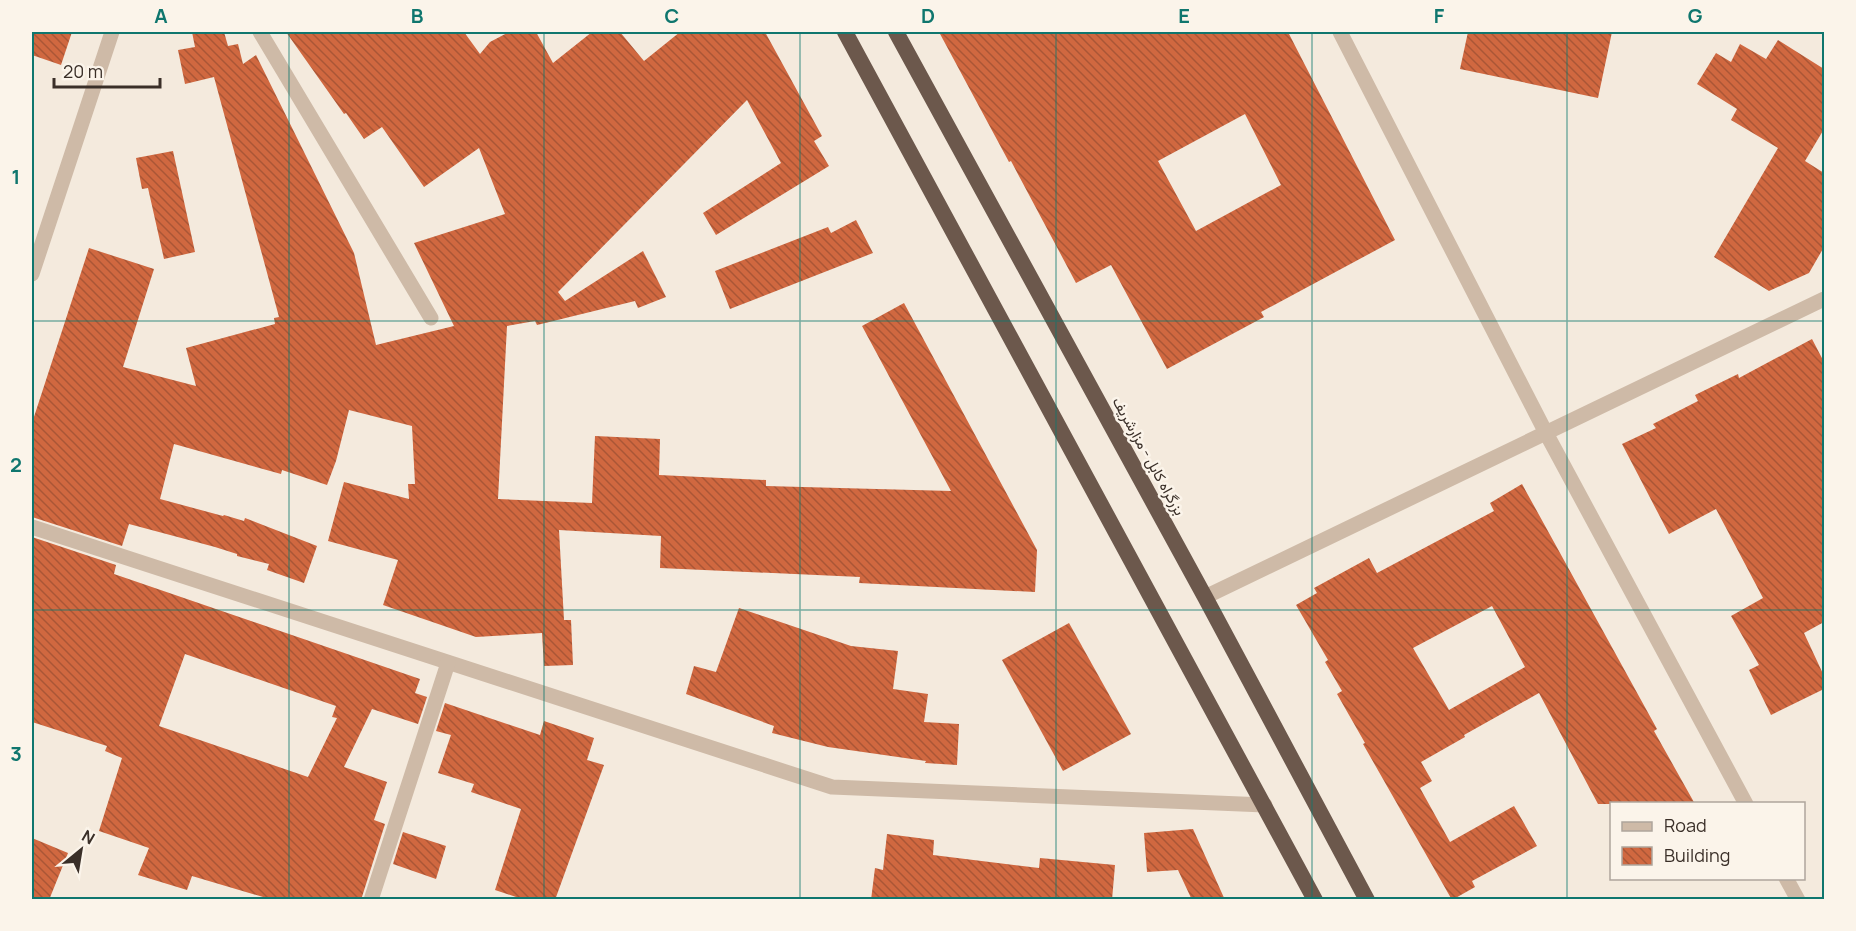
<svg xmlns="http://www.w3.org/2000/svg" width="1856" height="931" font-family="Manrope,Vazirmatn,sans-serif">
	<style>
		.building { fill: url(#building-back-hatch); fill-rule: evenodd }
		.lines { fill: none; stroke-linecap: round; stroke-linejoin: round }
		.minor { stroke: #cebaa7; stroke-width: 15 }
		.trunk { stroke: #6c584c; stroke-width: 16 }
		.grid { fill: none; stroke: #0f766e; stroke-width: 1.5; stroke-opacity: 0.55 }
		.labels { text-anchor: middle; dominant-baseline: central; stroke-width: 5; stroke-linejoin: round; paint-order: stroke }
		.street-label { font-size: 15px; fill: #3a2f28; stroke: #fbf4ea }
		.neatline { fill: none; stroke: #0f766e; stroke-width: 2 }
		.grid-label { font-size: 20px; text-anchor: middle; font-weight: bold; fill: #0f766e }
	</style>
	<defs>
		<pattern id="building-back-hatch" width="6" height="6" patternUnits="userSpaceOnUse" patternTransform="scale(1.5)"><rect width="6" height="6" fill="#d06840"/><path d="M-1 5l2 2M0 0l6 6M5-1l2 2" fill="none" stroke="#aa5636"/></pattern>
	</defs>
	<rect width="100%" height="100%" fill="#f4eadd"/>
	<g class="building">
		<path d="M32,32H72L61,65L32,55Z"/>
		<path d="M192,32H224L228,46L238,44L243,64L256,55L354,253L376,345L454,326L414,243L505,214L479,148L424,187L382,127L364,139L346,113L344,114L286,32H464L480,54L490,42L509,32H536L553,63L592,32H620L644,61L680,32H765L822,136L814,141L829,166L716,235L703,213L781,163L747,100L558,292L565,301L643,251L666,297L638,308L635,301L537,325L535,321L507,326L498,499L592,503L595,436L660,439L659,475L766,480V486L951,491L862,326L904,303L1037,550L1035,592L859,583L860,577L660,568L661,536L559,530L564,620H571L573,665L544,666L542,633L476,637L383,605L398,560L328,541L344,482L409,499L408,484H415L412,426L349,410L336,461L327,485L282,470L281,474L174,444L160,499L223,516L224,515L244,521L245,518L317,546L304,583L267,570L269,564L237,556V554L215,547L129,524L122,546L32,517V423L89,248L154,269L123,367L196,386L186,348L275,324L274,318L279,317L214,77L185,84L178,50L195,47Z"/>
		<path d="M939,32H1288L1395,240L1261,312L1264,317L1167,369L1111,265L1076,283L1011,161L1009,162ZM1245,114L1281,185L1196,231L1158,161Z"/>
		<path d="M1468,32H1612L1598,98L1460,69Z"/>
		<path d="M1778,40L1824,69V129L1805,161L1824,173V247L1809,273L1769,291L1714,257L1778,148L1731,120L1737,109L1697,84L1716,53L1731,62L1740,44L1766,59Z"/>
		<path d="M173,151L195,252L164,259L148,188L142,189L136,158Z"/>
		<path d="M856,220L873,253L730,309L715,271L828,227L831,233Z"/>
		<path d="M1812,339L1824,362V622L1804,633L1824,676V689L1771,715L1749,670L1759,665L1731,616L1763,598L1716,509L1669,534L1622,444L1656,428L1653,424L1698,401L1695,395L1738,374L1739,378Z"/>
		<path d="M1522,484L1657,729L1654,731L1695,804H1598L1539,693L1464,735L1465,737L1421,762L1432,781L1420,788L1450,842L1514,806L1537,846L1472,881L1475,887L1452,900L1363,744L1365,743L1337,694L1342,691L1325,662L1328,660L1296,605L1317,593L1314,588L1369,558L1377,573L1494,511L1490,503ZM1492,606L1525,667L1449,710L1413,648Z"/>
		<path d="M32,537L116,565L114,574L420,679L415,693L427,697L418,724L372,709L344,767L387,782L374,820L385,824L361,900H273L192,876L187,890L138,875L149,848L99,831L122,758L105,751L107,746L32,722ZM185,654L336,706L332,717L337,718L308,777L159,726Z"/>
		<path d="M739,608L851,646L898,651L893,689L928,694L924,722L959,724L957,765L925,763L926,761L828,747L772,733L774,726L686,694L694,666L716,672Z"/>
		<path d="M1069,623L1131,734L1063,771L1002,660Z"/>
		<path d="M445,703L540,735L544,721L594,738L587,760L604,765L555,900H525L495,890L521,809L471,792L474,784L438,773L451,735L436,731Z"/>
		<path d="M1193,829L1225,900H1192L1178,870L1147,872L1144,833Z"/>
		<path d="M403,832L446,846L436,879L393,864Z"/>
		<path d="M887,834L934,840L933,855L1039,868L1040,858L1115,865L1112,900H871L875,868L883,870Z"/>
		<path d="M32,838L68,853L49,900H32Z"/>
	</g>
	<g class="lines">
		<g class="minor">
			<path d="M260,32L431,318"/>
			<path d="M1340,32L1546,433L1746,804"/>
			<path d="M32,274L112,32"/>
			<path d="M32,527L832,787L1265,805"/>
			<path d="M1205,597L1824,299"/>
			<path d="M1786,878L1798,900"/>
			<path d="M371,900L448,663"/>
		</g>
		<g class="trunk">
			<path d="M845,32L1315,900"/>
			<path d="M896,32L1205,597L1367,900"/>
		</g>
	</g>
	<path class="grid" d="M289,32V900M544,32V900M800,32V900M1056,32V900M1312,32V900M1567,32V900M32,321H1824M32,610H1824"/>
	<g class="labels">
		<g class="street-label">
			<text transform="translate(1149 456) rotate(61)">بزرگراه کابل - مزارشریف</text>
		</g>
	</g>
	<rect width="1856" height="931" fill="none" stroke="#fbf4ea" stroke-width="66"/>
	<rect x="1610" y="802" width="195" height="78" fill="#fbf4ea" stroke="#aea59c" stroke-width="1.5"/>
	<rect x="1622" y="822" width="30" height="9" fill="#cebaa7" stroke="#aea59c" stroke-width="1.5"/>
	<text x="1664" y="832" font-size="18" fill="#3a2f28">Road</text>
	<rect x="1622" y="847" width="30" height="18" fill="url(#building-back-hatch)" stroke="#aea59c" stroke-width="1.5"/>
	<text x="1664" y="862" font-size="18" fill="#3a2f28">Building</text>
	<g transform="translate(81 850) rotate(30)" stroke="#fbf4ea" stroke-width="4.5" paint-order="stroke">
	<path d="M0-4.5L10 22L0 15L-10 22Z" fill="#3a2f28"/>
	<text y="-9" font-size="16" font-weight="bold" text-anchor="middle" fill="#3a2f28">N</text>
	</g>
	<path d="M54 78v9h106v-9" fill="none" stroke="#3a2f28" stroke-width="3"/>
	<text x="63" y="78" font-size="18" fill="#3a2f28" stroke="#fbf4ea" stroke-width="4.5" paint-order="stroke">20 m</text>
	<rect x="33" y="33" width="1790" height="865" class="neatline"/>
	<g class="grid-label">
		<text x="161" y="23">A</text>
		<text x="417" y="23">B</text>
		<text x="672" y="23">C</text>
		<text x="928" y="23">D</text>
		<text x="1184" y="23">E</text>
		<text x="1439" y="23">F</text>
		<text x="1695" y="23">G</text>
		<text x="16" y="184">1</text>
		<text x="16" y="472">2</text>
		<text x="16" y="761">3</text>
	</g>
</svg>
